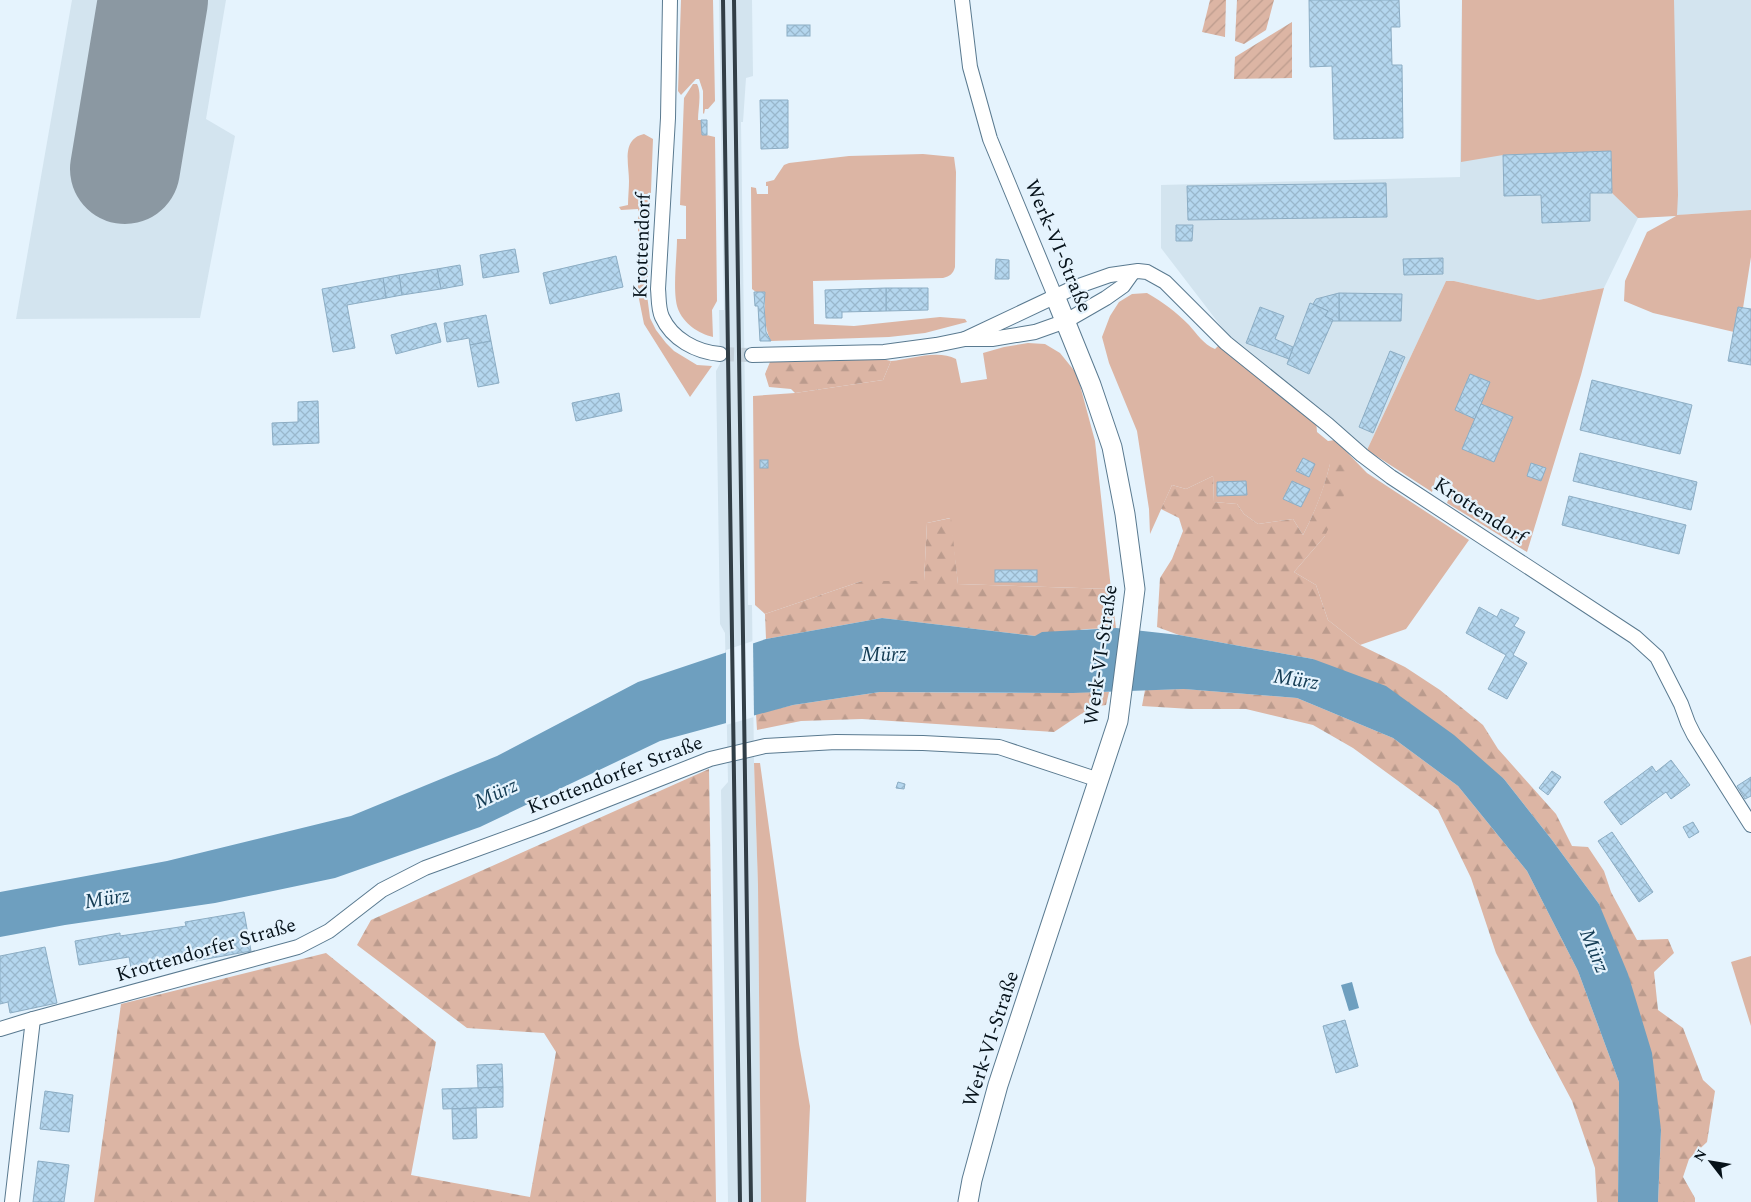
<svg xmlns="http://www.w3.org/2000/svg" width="1751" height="1202" font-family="Spectral,serif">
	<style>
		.built { fill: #d3e4ef }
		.green { fill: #dcb5a4 }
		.forest { fill: url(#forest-firs) }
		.garden { fill: url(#garden-furrows) }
		.water { fill: #6e9fbf }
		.pier { fill: #e5f3fd }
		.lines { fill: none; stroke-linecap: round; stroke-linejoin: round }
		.runway { stroke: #8b98a2; stroke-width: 110 }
		.building { fill: url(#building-cross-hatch); stroke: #8cadc4 }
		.street-tunnel { stroke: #c4d1db; stroke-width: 14; stroke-dasharray: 14 7; stroke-linecap: butt }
		.street-casing { stroke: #5a7a90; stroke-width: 16 }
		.secondary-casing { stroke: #5a7a90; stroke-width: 21 }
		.street { stroke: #fff; stroke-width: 14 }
		.secondary { stroke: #fff; stroke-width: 19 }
		.rail { stroke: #313e46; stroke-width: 4 }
		.labels { text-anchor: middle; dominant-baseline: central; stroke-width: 4.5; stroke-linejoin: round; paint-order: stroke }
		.street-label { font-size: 20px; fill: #06121a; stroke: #e5f3fd }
		.water-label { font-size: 21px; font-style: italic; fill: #143c54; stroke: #e5f3fd }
	</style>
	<defs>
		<pattern id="forest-firs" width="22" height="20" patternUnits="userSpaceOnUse" patternTransform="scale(1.25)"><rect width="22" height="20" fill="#dcb5a4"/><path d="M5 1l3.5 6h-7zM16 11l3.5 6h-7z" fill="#bb9b8d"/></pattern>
		<pattern id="garden-furrows" width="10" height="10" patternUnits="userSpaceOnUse" patternTransform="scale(1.25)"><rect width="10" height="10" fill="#dcb5a4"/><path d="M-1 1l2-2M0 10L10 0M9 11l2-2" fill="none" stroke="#bb9b8d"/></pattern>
		<pattern id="building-cross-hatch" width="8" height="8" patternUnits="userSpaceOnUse" patternTransform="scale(1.25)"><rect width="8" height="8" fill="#b4d6ee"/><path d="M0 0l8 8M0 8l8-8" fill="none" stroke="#99b7cc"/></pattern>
	</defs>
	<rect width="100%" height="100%" fill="#e5f3fd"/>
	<g class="built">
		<path d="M72,0H226L206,119L235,136L200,318L16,319Z"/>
		<path d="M719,0H752L753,76L746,78L743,122H741L748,605H752L754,763L758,886L761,1202H728L721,790L728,782L725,633L720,624L716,371L720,364L719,310H724Z"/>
		<path d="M1462,0H1751V210L1638,218L1604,288L1538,300L1454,281H1446L1367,450L1230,338L1161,248V185L1460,177Z"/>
	</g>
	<g class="green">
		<path d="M681,0H713L715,101L708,109H705L704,114L703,113V91L699,79H696L681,95L678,91Z"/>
		<path d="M1462,0H1674L1678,195L1677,215L1751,210V257L1743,308L1734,332L1653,313L1624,301L1625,281L1647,232L1676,216L1638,218L1612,193L1611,151L1503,155L1461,162Z"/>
		<path d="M693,84H697C702,93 698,109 698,120H701L702,134L715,137L717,301L712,310L713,337C699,334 683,323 678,309C672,293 677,257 677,239H686V206L680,205L684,98Z"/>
		<path d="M644,134L653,139L647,295L650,318L656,330L666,343L674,351L697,365L712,366L690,397L644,324L638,294V209L621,210L619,207L628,205C628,197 629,189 629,181C629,164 621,139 644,134Z"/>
		<path d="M923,154L954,157L956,172L955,267C953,274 950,276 943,278L813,281L814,324L854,326L940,317L965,319L967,322L925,333L889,337L771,341C763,325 765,309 765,292H756L752,289L751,187L756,188L757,194H768V186H766V182L774,180L784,165L789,163L849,156Z"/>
		<path d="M1446,281H1454L1538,300L1604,288L1581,375L1527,552L1447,503L1453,486L1436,477L1432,492L1367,450Z"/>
		<path d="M1147,293C1163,302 1176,312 1189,325C1197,334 1203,344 1215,349L1220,344L1226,352L1316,420L1317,432L1328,441L1335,440L1367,473L1469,540L1406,629L1360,645L1328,620L1316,585L1294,572L1325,536L1330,464C1324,489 1315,512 1303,535L1293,519L1258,524L1244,514L1237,504L1214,502L1213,476L1186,489L1172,485L1150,534L1149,509L1137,431L1109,363L1102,337L1110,316L1119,302L1132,294Z"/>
		<path d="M1028,343L1045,344L1060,353L1077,374L1095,441L1111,589L958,584L950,518L927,523L924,581H862L765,614L755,605L753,396L795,393L883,380L891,361C911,359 938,349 956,359L961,383L987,379L983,353L1004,347Z"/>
		<path d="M754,763H760L799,1044L810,1106L806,1202H761L758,886Z"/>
		<path d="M1751,956V1026L1731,962Z"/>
	</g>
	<g class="forest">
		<path d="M874,357L891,361L883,380L795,393L791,389L769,387L765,374L770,362L818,361Z"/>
		<path d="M1330,464L1348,465L1349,485L1325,536L1294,572L1316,585L1328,620L1360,645L1405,667L1440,690L1483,725L1498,749L1556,814L1572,846L1588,847L1604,871L1611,892L1637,940L1668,939L1674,953L1654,972L1658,1010L1683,1028L1703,1080L1715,1091L1707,1142L1689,1159L1683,1177L1695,1198V1202H1658L1661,1130L1599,904L1552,840L1504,779L1313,659L1179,635L1157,627L1160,578L1172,559L1183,531L1179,518L1161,509L1172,485L1186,489L1213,476L1214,502L1237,504L1244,514L1258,524L1293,519L1303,535C1315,512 1324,488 1330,464Z"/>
		<path d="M951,518L958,584L1111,589L1116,628L1087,629L1035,636L882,618L766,639L765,614L862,581H924L927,523Z"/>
		<path d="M1185,689L1297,698L1393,738L1458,786L1527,871L1578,971L1619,1082L1618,1202H1597L1595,1168L1572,1101L1531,1024L1496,953L1471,878L1438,810L1353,748L1313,725L1246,709H1191L1142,706L1145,690Z"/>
		<path d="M880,692L1005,693L1109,692L1106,705L1099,706L1081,714L1054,732L862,719L801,721L757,730L756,714L793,705Z"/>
		<path d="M709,769L716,1202H94L121,1004L326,953L436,1042L411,1175L530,1197L556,1052L544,1033L467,1028L357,945L371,920Z"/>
	</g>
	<g class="garden">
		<path d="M1210,0H1226L1225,37L1202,32Z"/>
		<path d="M1237,0H1274L1266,30L1244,44L1235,41Z"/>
		<path d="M1292,22V78L1234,79L1235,57Z"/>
	</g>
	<g class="water">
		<path d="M882,618L1035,636L1042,632L1116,628L1179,635L1313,659L1386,686L1454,735L1504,779L1552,840L1599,904L1628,974L1652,1053L1661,1130L1658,1202H1618L1619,1082L1578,971L1527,871L1458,786L1393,738L1297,698L1184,689L1073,693L880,692L793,705L660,741L480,827L335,878L215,903L65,925L0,937V892L167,861L351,816L497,756L638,682L766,639Z"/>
		<path d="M1352,982L1359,1008L1349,1011L1341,985Z"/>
	</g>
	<path class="pier" d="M753,641L754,717L726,725V650Z"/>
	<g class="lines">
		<path class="runway" d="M125,169L153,0"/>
	</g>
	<g class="building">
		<path d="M1309,0H1399L1400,27H1391L1392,65H1402L1403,138L1334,139L1332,66L1310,67Z"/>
		<rect x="787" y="25" width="23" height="11"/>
		<path d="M760,100H788V148L761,149Z"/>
		<path d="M701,120H707V135H702Z"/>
		<path d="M1611,151L1612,193H1590V221L1542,223L1541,195L1504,196L1503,155Z"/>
		<path d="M1386,183L1387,217L1188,220L1187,186Z"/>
		<path d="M1176,225H1193L1192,241H1176Z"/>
		<path d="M515,249L519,272L483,278L480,255Z"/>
		<path d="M616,256L623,287L550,304L543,273Z"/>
		<path d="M1443,258V274L1404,275L1403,259Z"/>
		<path d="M996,259L1009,260V279H995Z"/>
		<path d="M460,265L463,285L441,289L437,269Z"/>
		<path d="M437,269L441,289L402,295L399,275Z"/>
		<path d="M399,275L402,295L386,298L383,278Z"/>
		<path d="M383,278L386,298L347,305L355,348L333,352L322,289Z"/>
		<path d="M886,288H928V310L886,311Z"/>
		<path d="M886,288V311L842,312V318H826L825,290Z"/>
		<path d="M754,292H765L764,306L766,332L771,341H760L758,306H755Z"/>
		<path d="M1339,293L1402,294L1401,321H1339Z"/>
		<path d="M1339,293V321H1333L1325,316L1328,311L1313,304L1316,299Z"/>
		<path d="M1310,303L1328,311L1325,316L1333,320L1309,374L1287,364Z"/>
		<path d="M1260,307L1284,316L1275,339L1293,347L1289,359L1246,343Z"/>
		<path d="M1738,307L1751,309V365L1728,361Z"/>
		<path d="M486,315L491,341L470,345L469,338L447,342L444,323Z"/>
		<path d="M436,323L441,342L396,354L391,335Z"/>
		<path d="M491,341L499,383L478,387L470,345Z"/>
		<path d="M1390,351L1405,357L1373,433L1359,427Z"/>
		<path d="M1470,374L1490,382L1475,419L1455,410Z"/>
		<path d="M1592,380L1692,405L1680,454L1580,430Z"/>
		<path d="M619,393L622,411L576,421L572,403Z"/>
		<path d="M318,401L319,443L273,445L272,423L298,422V402Z"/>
		<path d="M1481,404L1513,417L1494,462L1462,449Z"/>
		<path d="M1580,453L1697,482L1691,510L1573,481Z"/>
		<path d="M1303,458L1315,464L1309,477L1296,471Z"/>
		<rect x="760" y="460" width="8" height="8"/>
		<path d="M1531,463L1546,468L1541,481L1527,476Z"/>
		<path d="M1246,481L1247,495L1217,496V482Z"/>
		<path d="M1292,481L1310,489L1301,507L1283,499Z"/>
		<path d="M1569,496L1686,525L1679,554L1562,525Z"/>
		<rect x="995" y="570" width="42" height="12"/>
		<path d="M1479,607L1497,617L1501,609L1519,618L1514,626L1525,632L1513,655L1527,663L1507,699L1488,689L1506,655L1466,633Z"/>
		<path d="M1671,760L1690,785L1671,799L1666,792L1621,825L1604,802L1652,766L1656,772Z"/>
		<path d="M1552,771L1561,777L1548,795L1539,788Z"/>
		<path d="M1751,777V796L1745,799L1737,786Z"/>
		<path d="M898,782L905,784L904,789L896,788Z"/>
		<path d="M1693,822L1699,832L1689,838L1683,827Z"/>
		<path d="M1612,832L1653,892L1639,902L1598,841Z"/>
		<path d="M244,912L251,951L190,962L189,958L131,968L129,957L79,965L75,941L120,933V936L186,926L185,922Z"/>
		<path d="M45,947L57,1003L10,1013L8,1002L0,1004V956Z"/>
		<path d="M1345,1020L1358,1066L1336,1073L1323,1026Z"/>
		<path d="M502,1064L503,1087L478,1088L477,1065Z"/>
		<path d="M503,1087V1107L443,1109L442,1089Z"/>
		<path d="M45,1091L73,1095L69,1132L40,1129Z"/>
		<path d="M476,1108L477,1138L453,1139L452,1109Z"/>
		<path d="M38,1161L69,1165L64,1202H33Z"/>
	</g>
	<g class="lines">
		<path class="street-tunnel" d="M720,354L752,355"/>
		<defs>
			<g id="street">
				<path d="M670,0L668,118L658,289C659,298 658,308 662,317C672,339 696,352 720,354"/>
				<path d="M962,0L970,67L990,139L1055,296"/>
				<path d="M965,339L1073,288L1110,275L1138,271L1147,272L1165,282L1226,343L1328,425L1362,455L1391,477L1635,637L1657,657L1681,704L1688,723L1694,735L1751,825"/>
				<path d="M752,355L884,352L936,345L965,339H992L1035,332L1066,321L1106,298L1123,286L1133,272"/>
				<path d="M0,1029L33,1019L298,947L329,931L382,890L425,868L540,826L710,759L765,746L836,742L923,743L999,747L1099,780"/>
				<path d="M12,1202L33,1019"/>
			</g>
			<path id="secondary" d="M968,1202L972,1180L998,1085L1118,721L1135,589L1125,514L1112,447L1091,385L1055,296"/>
		</defs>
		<use href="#street" class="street-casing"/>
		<use href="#secondary" class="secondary-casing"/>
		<use href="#street" class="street"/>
		<use href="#secondary" class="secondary"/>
		<g class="rail">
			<path d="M723,0L740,1202"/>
			<path d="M734,0L751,1202"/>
		</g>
	</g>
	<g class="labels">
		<g class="street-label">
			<text transform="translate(642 246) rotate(-88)">Krottendorf</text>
			<text transform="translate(1058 246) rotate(67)">Werk-VI-Straße</text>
			<text transform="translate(1480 511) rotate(33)">Krottendorf</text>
			<text transform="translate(1101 655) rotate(-82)">Werk-VI-Straße</text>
			<text transform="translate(615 775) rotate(-21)">Krottendorfer Straße</text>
			<text transform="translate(206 950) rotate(-16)">Krottendorfer Straße</text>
			<text transform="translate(991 1039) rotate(-72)">Werk-VI-Straße</text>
		</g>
		<g class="water-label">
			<text x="884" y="655">Mürz</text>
			<text transform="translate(1296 680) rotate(9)">Mürz</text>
			<text transform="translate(496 794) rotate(-25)">Mürz</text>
			<text transform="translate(107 899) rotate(-9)">Mürz</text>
			<text transform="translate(1594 951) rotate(67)">Mürz</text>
		</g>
	</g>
	<g transform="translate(1711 1162) rotate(301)" stroke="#e5f3fd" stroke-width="4" paint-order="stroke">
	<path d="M0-4L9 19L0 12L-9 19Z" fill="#06121a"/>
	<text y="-8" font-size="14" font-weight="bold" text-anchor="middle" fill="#06121a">N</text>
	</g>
</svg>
